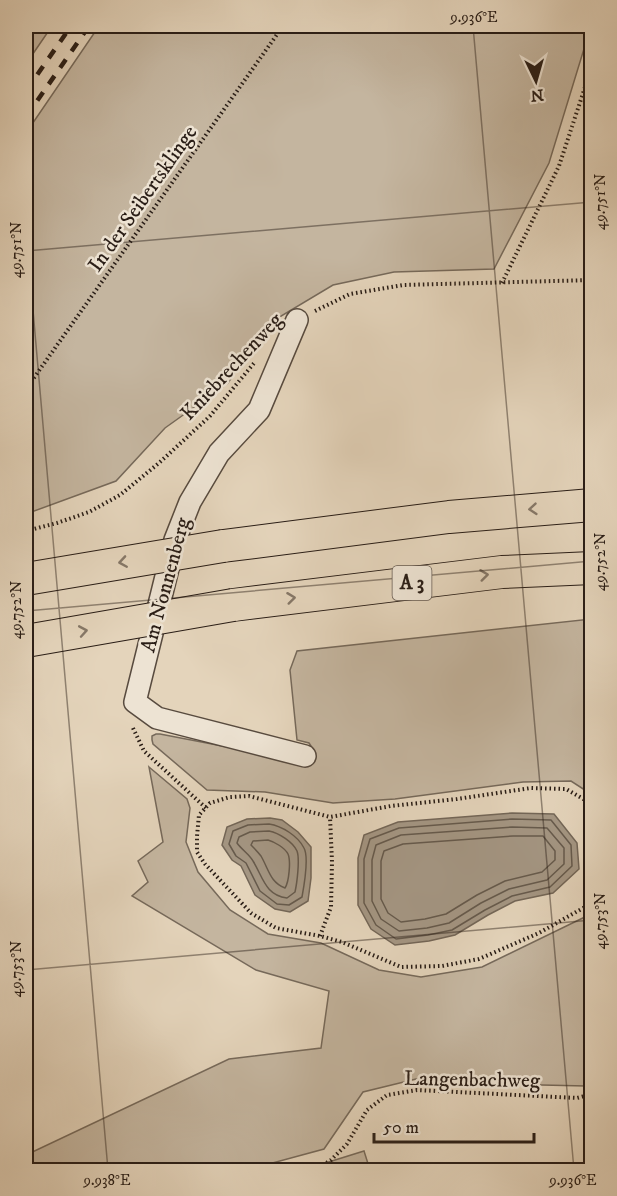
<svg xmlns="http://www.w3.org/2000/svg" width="617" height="1196" font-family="'IM FELL DW Pica',serif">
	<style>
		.green { fill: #c4b59f; stroke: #76695a; stroke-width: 1.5 }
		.water { fill: #a49683; stroke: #736657; stroke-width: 1.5 }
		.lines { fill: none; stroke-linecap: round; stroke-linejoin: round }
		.shore { stroke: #665a4c; stroke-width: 1.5 }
		.minor-casing { stroke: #584b3f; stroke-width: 24 }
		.highway-casing { stroke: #291d16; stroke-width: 34 }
		.path { stroke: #291d16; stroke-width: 4; stroke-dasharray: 1.5 3; stroke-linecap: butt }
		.minor { stroke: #ede3d3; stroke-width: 21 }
		.highway { stroke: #e4d4bb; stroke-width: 32 }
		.rail { stroke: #291d16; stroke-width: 4.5; stroke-dasharray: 10 10; stroke-linecap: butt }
		.highway-bridge-casing { stroke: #291d16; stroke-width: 34; stroke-linecap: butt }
		.highway-bridge { stroke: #e4d4bb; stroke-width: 32 }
		.oneway { stroke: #867868 }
		.ticks { fill: none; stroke: #291d16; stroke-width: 1.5; stroke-opacity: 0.45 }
		.labels { text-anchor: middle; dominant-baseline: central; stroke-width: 5; stroke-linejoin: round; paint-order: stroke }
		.shield { fill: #ede3d3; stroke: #64584f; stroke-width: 1.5 }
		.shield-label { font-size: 20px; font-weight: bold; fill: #291d16 }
		.street-label { font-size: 21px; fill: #291d16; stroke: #ede3d3 }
		.neatline { fill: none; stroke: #291d16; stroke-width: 2 }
		.ticks-label { font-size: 15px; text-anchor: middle; fill: #291d16 }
	</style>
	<rect width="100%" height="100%" fill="#e4d4bb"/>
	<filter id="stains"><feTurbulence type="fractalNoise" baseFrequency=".00333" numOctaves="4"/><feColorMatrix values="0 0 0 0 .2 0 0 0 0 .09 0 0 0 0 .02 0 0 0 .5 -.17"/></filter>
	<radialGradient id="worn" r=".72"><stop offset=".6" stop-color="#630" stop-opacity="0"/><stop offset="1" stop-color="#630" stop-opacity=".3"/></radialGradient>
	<g class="green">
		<path d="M26,26H52L26,64Z"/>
		<path d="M99,26H591L549,163L494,269L394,272L333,285L266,325L228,383L165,428L116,481L26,514V133Z"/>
		<path d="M591,619V794L571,781L523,782L395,799L333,803L265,792L207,790L153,744L152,740V736L156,734H160L306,762L311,758L313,749L309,743L297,740L290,670L297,651Z"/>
		<path d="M149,767L187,799L190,808L186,842L198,872L230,910L268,934L321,943L379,970L421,977L482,967L591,914V1084L586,1086L493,1084L416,1079L363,1092L324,1149L247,1170H26V1155L229,1059L321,1048L329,991L256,970L132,896L148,882L138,861L163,842Z"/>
		<path d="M364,1151L370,1170H303Z"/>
	</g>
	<g class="water">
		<path d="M512,813L554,814L577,843L579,869L553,893L515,901L488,915L455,935L429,941L395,945L371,929L358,905V858L364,835L398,822Z"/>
		<path d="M270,818L282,820L298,832L311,847V878L308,901L290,912L275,909L255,895L241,866L232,860L222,845L227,827L247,819Z"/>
	</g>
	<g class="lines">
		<g class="shore">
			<path d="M512,819L551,820L571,845L572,866L550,887L512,896L485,910L452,930L428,935L396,939L376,925L364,903V859L370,839L399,828Z"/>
			<path d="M269,824C282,826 298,836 304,848C309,857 304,886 302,897L289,905L277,904L260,891L246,863L236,856L229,844L233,831L248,825Z"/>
			<path d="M512,827L547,828L564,848V864L547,880L509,889L481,903L449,923L427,928L399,931L381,919L372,901V860L376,845L401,835Z"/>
			<path d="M269,831C279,833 293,842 297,851C300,859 297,883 295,892L287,898C265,895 263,877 253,861C249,854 242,850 237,843L239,837L250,832Z"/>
			<path d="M513,836H543L555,851V860L542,872L505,881L477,895L446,914L425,919L401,922L388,913L381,899V861L384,851L403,844Z"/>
			<path d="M268,840C275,842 285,848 288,854C291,861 289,882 285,888C270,882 269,870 261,856C258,852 255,849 251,845L253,841Z"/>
		</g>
		<defs>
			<path id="minor" d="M297,320L259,410L219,453L190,502L175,540L135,702L157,718L305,756"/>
			<g id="highway">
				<path d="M223,546L449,517L592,505"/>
				<path d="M233,605L502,572L592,568"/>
			</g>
		</defs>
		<use href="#minor" class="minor-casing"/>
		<use href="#highway" class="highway-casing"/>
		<g class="path">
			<path d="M502,283L559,166L592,66"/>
			<path d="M315,311L350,294L403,285L592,280"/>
			<path d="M26,389L283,26"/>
			<path d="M26,531L57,523L89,512L120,495L159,463L210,416L255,362"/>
			<path d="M133,728L144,751L206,808"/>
			<path d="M592,804L566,789L531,788L457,799L391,806L330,817L249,796L230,797L210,803L199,815L197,836V852L205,864L251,913L276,928L320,936L342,942L401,967L442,966L479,959L539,933L592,903"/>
			<path d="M320,936L331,907L332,862L330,817"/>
			<path d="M315,1170L331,1160L347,1144L367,1110L387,1095L417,1090L577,1098L592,1094"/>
		</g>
		<use href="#minor" class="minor"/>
		<use href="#highway" class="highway"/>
		<g class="rail">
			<path d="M26,91L71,26"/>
			<path d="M26,117L89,26"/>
		</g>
		<defs>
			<g id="highway-bridge">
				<path d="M26,579L223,546"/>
				<path d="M26,641L233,605"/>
			</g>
		</defs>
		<use href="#highway-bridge" class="highway-bridge-casing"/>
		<use href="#highway-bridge" class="highway-bridge"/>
	</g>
	<defs><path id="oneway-chevron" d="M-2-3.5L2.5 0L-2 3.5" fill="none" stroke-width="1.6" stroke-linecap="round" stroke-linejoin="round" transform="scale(1.5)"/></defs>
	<g class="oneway">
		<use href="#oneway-chevron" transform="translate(533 509) rotate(175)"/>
		<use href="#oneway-chevron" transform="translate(123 562) rotate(171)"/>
		<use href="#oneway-chevron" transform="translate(484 575) rotate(-7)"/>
		<use href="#oneway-chevron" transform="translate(291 598) rotate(-7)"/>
		<use href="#oneway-chevron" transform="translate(83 631) rotate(-10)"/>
	</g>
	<path class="ticks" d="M473,26L574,1170M26,230L108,1170M26,251L592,202M26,611L592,561M26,970L592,920"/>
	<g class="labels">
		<rect class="shield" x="392.5" y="566" width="39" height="34" rx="4.5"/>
		<g class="shield-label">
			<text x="412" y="583">A 3</text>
		</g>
		<g class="street-label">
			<text transform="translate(143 199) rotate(-55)">In der Seibertsklinge</text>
			<text transform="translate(232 367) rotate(-47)">Kniebrechenweg</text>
			<text transform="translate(166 585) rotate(-75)">Am Nonnenberg</text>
			<text transform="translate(472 1080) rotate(1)">Langenbachweg</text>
		</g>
	</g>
	<rect width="617" height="1196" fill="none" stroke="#e4d4bb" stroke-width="66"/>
	<g transform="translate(536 81) rotate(175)" stroke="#ede3d3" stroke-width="4.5" paint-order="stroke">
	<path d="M0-4.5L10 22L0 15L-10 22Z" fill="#291d16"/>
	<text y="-9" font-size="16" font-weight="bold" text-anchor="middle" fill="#291d16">N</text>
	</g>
	<path d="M374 1133v9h160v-9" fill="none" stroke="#291d16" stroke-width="3"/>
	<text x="383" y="1133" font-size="18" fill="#291d16" stroke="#ede3d3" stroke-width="4.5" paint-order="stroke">50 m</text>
	<rect x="33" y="33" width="551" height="1130" class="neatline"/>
	<g class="ticks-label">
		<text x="474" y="22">9.936°E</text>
		<text transform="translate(600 202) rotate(-90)" y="5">49.751°N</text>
		<text transform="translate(16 250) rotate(-90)" y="5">49.751°N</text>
		<text transform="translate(600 562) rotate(-90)" y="5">49.752°N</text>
		<text transform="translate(16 610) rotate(-90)" y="5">49.752°N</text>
		<text transform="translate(600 921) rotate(-90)" y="5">49.753°N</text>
		<text transform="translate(16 969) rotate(-90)" y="5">49.753°N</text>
		<text x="107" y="1185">9.938°E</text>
		<text x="573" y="1185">9.936°E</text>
	</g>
	<rect width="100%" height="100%" filter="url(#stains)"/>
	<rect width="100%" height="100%" fill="url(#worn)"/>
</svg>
